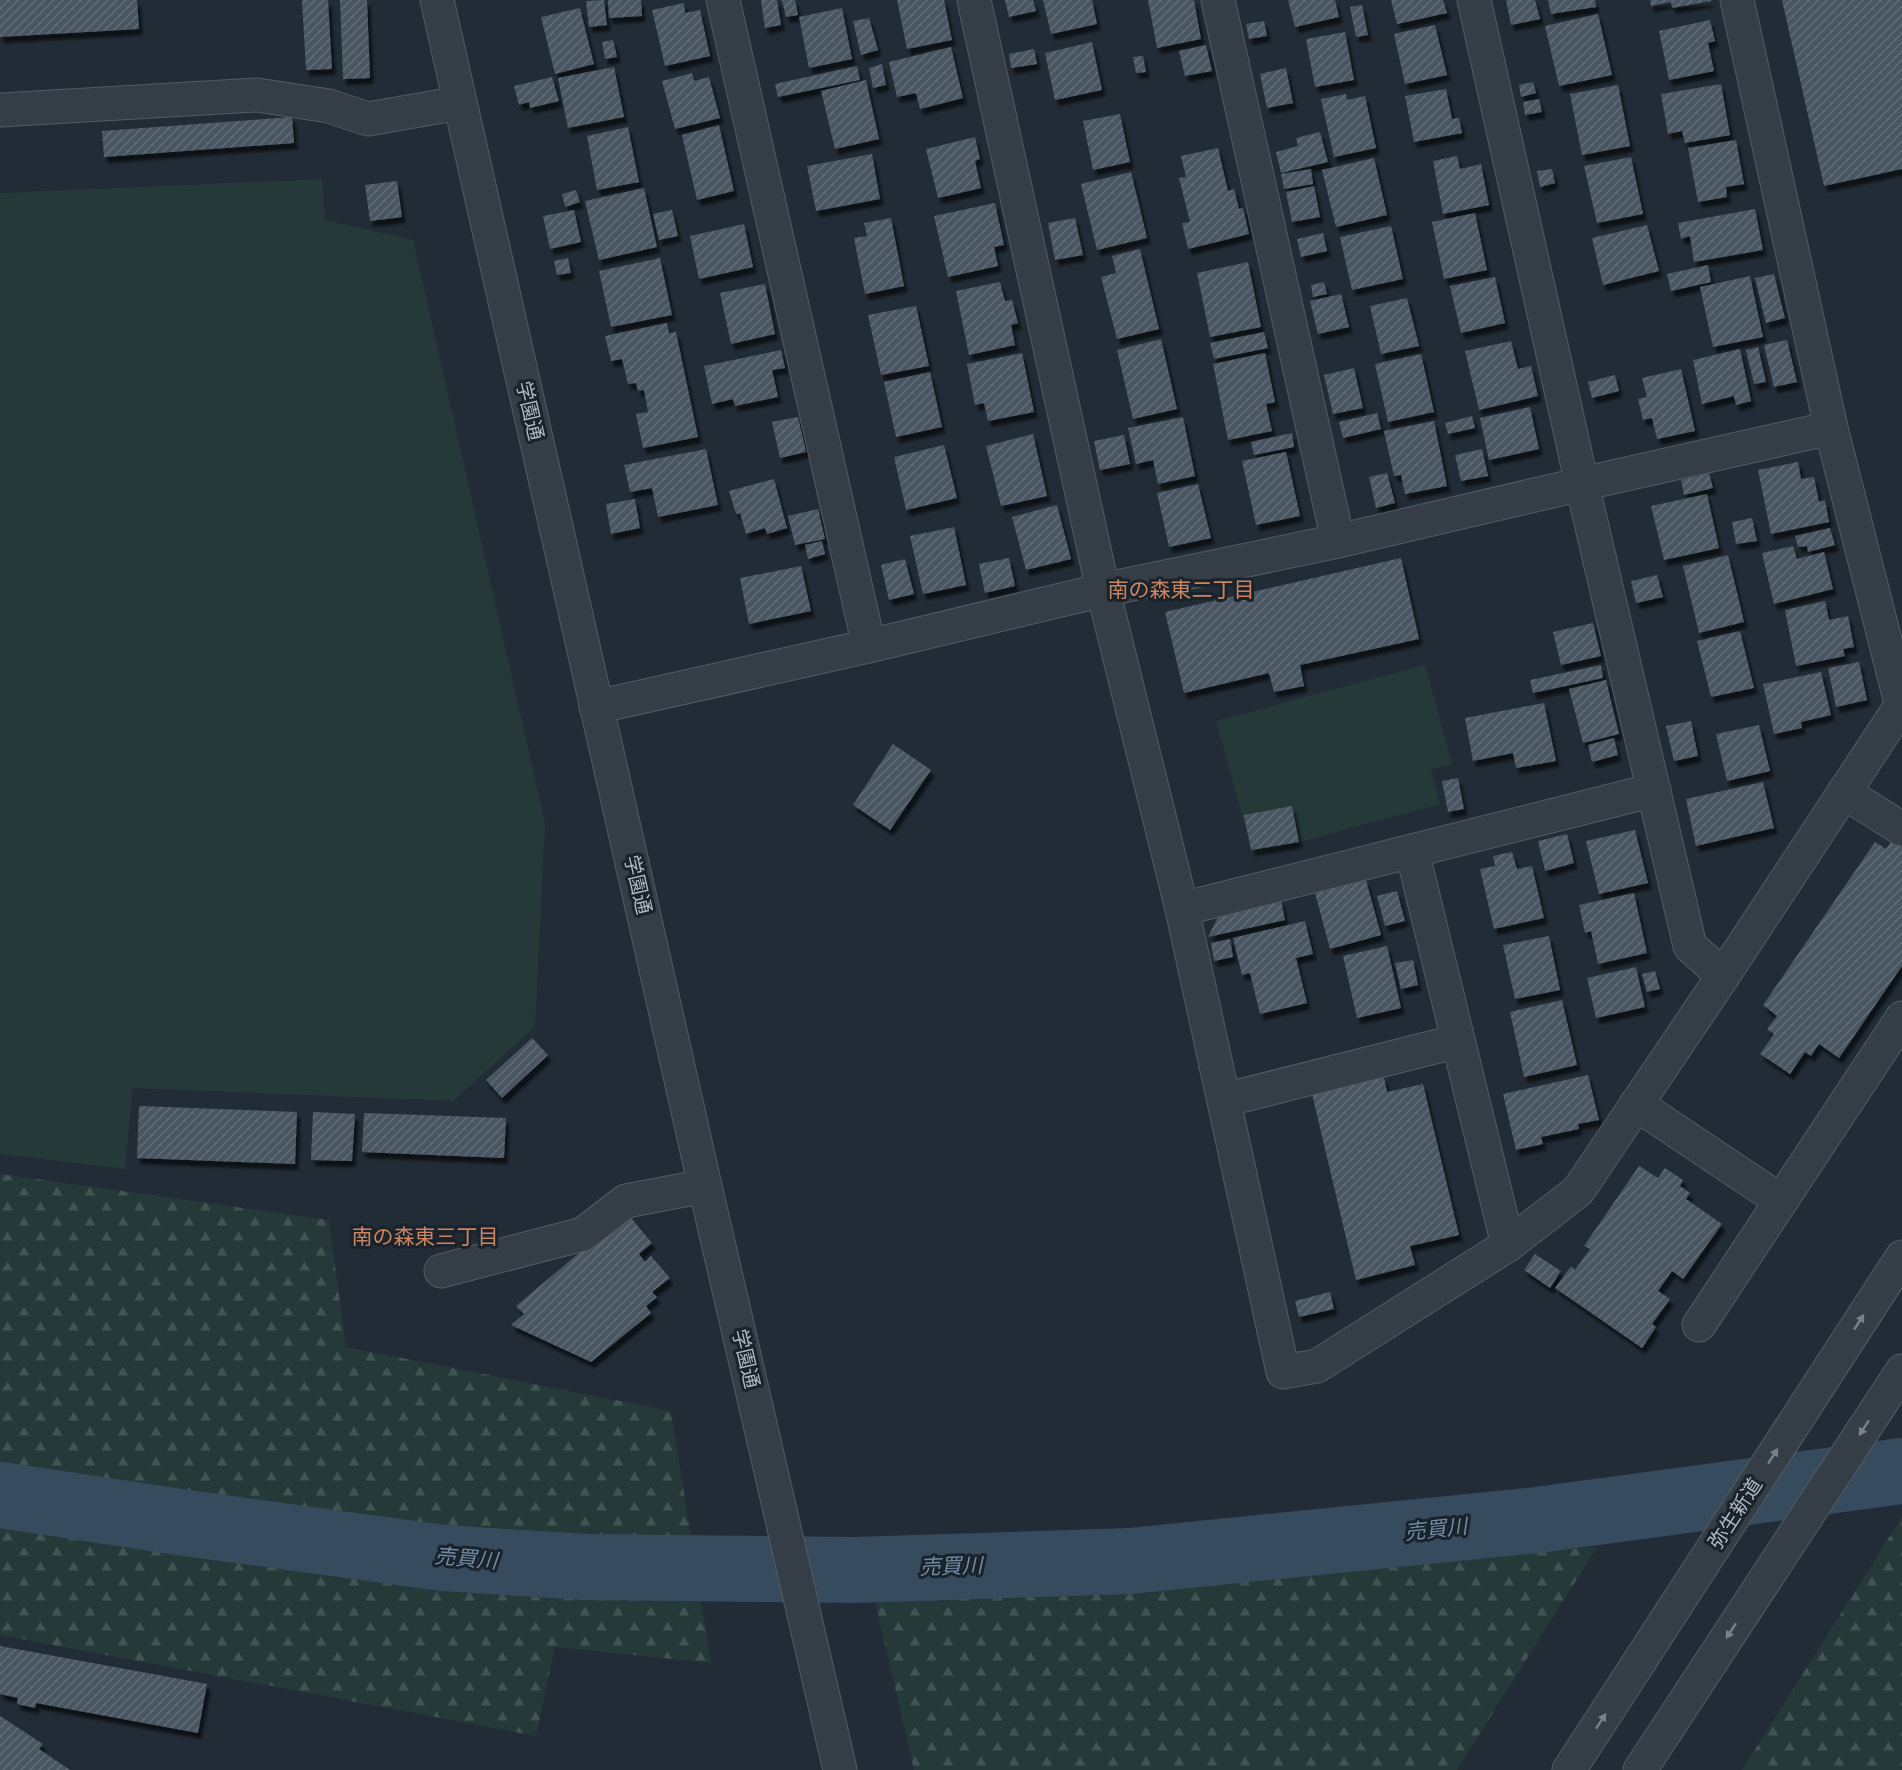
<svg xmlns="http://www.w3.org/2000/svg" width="1902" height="1770" font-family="'Sofia Sans Condensed','Noto Sans JP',sans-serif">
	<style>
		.forest { fill: url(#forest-firs) }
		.green { fill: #243938 }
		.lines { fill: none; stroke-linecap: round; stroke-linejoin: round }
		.river { stroke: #374b5e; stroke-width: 66 }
		.building { fill: url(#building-hatch); filter: url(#shadow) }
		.minor-casing { stroke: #525c64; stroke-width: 35 }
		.minor { stroke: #353e47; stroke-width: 33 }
		.oneway { fill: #78828b }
		.labels { text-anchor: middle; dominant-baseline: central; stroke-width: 6; stroke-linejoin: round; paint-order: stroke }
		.street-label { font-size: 20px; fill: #afb9c3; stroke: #1a232b }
		.neighbourhood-label { font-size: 21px; fill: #cc8561; stroke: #1a232b }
		.water-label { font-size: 21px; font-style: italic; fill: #708ca6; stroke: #1a232b }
	</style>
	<defs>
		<pattern id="forest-firs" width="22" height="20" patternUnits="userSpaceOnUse" patternTransform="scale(1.5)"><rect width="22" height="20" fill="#243938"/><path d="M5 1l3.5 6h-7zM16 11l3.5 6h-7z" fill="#415453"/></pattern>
		<pattern id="building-hatch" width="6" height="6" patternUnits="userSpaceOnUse" patternTransform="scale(1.5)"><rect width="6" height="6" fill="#495762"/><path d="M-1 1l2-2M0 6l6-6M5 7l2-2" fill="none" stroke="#616d77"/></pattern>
		<filter id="shadow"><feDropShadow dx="3.5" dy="6" stdDeviation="1.5" flood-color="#0009"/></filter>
	</defs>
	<rect width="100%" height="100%" fill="#212c36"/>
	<g class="forest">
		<path d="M0,1174L329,1220L346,1347L671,1411L711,1663L555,1647L536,1736L0,1635Z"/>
		<path d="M1902,1517V1770H1742Z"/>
		<path d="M1597,1547L1457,1770H914L875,1601Z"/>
	</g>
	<g class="green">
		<path d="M322,179L325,220L413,240L545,823L535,1027L453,1101L133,1088L125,1169L0,1154V193Z"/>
		<path d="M1425,665L1452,764L1431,770L1440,804L1253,855L1216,721Z"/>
	</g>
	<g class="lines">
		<path class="river" d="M0,1495L186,1523L443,1558L585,1567L855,1570L1130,1561L1537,1520L1902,1471"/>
	</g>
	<g class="building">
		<path d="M0,0H137L139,29L0,37Z"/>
		<path d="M302,0H328L332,69L306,70Z"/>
		<path d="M340,0H367L370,78L343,79Z"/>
		<path d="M604,0L607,25L589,27L586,1Z"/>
		<path d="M608,0H641L642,16L609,18Z"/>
		<path d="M761,0H777L781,25L765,28Z"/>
		<path d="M782,0H795L798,15L786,17Z"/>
		<path d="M897,0H944L952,40L907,49Z"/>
		<path d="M1005,0H1033L1036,11L1009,17Z"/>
		<path d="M1043,0H1092L1097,24L1051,34Z"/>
		<path d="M1148,0H1194L1201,39L1157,48Z"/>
		<path d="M1288,0H1335L1339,17L1295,27Z"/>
		<path d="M1391,0H1443L1447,13L1397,24Z"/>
		<path d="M1506,0H1535L1540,19L1511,25Z"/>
		<path d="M1548,0H1595L1596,7L1551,14Z"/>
		<path d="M1650,0H1711V1L1672,8L1671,2L1651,6Z"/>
		<path d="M1782,0H1902V169L1824,186Z"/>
		<path d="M684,3L685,13L700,10L710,56L665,66L652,10Z"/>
		<path d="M1362,5L1368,35L1356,37L1350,7Z"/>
		<path d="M580,8L594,64L555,74L541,17Z"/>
		<path d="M842,8L852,59L809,68L799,17Z"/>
		<path d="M1598,14L1612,75L1559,86L1545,26Z"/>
		<path d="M869,18L878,50L861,55L853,21Z"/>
		<path d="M1710,20L1715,41L1708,43L1714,71L1669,80L1659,31Z"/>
		<path d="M1264,21L1267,36L1249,39L1246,24Z"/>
		<path d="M1435,25L1447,75L1405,84L1394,34Z"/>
		<path d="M1345,32L1354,80L1315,87L1306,39Z"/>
		<path d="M613,40L617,57L605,59L602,42Z"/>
		<path d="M1092,42L1102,90L1055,100L1045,53Z"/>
		<path d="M1206,45L1212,71L1185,76L1179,51Z"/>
		<path d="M951,47L963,98L920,109L916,93L897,97L889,62Z"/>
		<path d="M1034,49L1037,64L1011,68L1009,54Z"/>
		<path d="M1143,56L1146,72L1136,73L1133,57Z"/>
		<path d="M882,64L886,85L873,88L869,68Z"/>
		<path d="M857,66L860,80L778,97L775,84Z"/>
		<path d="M614,67L624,117L568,128L558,78Z"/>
		<path d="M1286,68L1293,103L1267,108L1260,74Z"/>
		<path d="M692,73L694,81L709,77L720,118L675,129L662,81Z"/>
		<path d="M552,77L559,101L530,108L529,102L519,105L514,86Z"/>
		<path d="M866,80L879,139L835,149L821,91Z"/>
		<path d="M1533,82L1536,93L1521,97L1519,85Z"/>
		<path d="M1721,84L1730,135L1685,143L1682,131L1668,134L1661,94Z"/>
		<path d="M1618,85L1630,146L1582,155L1570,94Z"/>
		<path d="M1446,89L1452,119L1459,118L1462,133L1414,142L1405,96Z"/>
		<path d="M1346,94L1347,100L1365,96L1376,148L1334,157L1321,99Z"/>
		<path d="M1539,99L1542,112L1525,115L1523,102Z"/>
		<path d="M1120,114L1130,162L1093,170L1083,121Z"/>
		<path d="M292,117L294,143L104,157L102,131Z"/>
		<path d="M719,125L734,191L697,200L682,135Z"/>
		<path d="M628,127L639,182L597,190L587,136Z"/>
		<path d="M1320,132L1328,162L1281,173L1276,152L1298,146L1296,138Z"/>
		<path d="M975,137L980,159L975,161L981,188L938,198L926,149Z"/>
		<path d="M1736,140L1744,184L1726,187L1727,197L1698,202L1688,148Z"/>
		<path d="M1218,148L1228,191L1234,189L1239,209L1243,208L1249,234L1188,249L1182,223L1190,222L1179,178L1186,177L1181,156Z"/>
		<path d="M872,154L880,199L816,211L807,166Z"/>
		<path d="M1457,156L1460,169L1481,164L1489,205L1443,214L1433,161Z"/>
		<path d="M1631,157L1643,214L1597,223L1584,166Z"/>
		<path d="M1374,158L1387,215L1336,227L1322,170Z"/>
		<path d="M1311,169L1313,184L1284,189L1281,174Z"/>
		<path d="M1552,169L1555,183L1540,187L1537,171Z"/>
		<path d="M1131,172L1147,238L1097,250L1081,184Z"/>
		<path d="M397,181L402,217L370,221L365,185Z"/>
		<path d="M1314,186L1320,217L1292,222L1286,192Z"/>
		<path d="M644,188L657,247L599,260L585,201Z"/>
		<path d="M576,190L580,202L565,207L562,194Z"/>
		<path d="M995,203L1004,245L994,247L998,266L948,277L934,216Z"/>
		<path d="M1755,209L1763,250L1694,262L1690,236L1681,239L1678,223Z"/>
		<path d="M574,210L581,242L550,249L543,216Z"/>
		<path d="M672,210L678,236L659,240L653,214Z"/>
		<path d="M1475,213L1487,270L1444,279L1432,222Z"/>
		<path d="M891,218L904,286L865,294L854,238L867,236L864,223Z"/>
		<path d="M1075,218L1083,255L1055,260L1048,223Z"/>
		<path d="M744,224L753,267L699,279L690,236Z"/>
		<path d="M1647,225L1659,271L1603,285L1592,238Z"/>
		<path d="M1391,226L1403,279L1352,290L1340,237Z"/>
		<path d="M1323,233L1327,251L1301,257L1297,239Z"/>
		<path d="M1140,249L1159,329L1117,339L1101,277L1116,273L1112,256Z"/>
		<path d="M568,258L571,273L557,275L554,261Z"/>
		<path d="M660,258L672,315L611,327L599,271Z"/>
		<path d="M1248,262L1261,327L1210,337L1197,273Z"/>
		<path d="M1708,265L1711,282L1671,291L1667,274Z"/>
		<path d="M1774,274L1785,318L1766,323L1755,278Z"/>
		<path d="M1750,276L1763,337L1713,347L1700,287Z"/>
		<path d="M1495,277L1505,323L1461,333L1450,286Z"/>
		<path d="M1000,282L1005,301L1012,300L1018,323L1011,325L1015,345L969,355L956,291Z"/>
		<path d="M1324,282L1327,294L1313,297L1311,285Z"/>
		<path d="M765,284L775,334L731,344L720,293Z"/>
		<path d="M1341,294L1349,327L1318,334L1310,301Z"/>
		<path d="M1407,298L1419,346L1381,354L1370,306Z"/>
		<path d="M916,306L929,366L881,375L868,315Z"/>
		<path d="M667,323L669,333L676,332L698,437L643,448L636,414L648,412L644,390L638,391L636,383L628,384L622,359L611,361L605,336Z"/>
		<path d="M1264,332L1268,348L1214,359L1210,343Z"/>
		<path d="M1161,339L1177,409L1133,419L1117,350Z"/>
		<path d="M1787,340L1797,382L1774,387L1764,345Z"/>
		<path d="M1511,341L1518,369L1531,366L1538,396L1479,410L1465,351Z"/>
		<path d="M1758,347L1766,382L1754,384L1746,350Z"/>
		<path d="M1740,349L1751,401L1736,405L1734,396L1702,404L1693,360Z"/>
		<path d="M781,350L785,368L772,370L778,397L735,406L733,399L712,404L704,366Z"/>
		<path d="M1022,353L1034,412L988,421L984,403L975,405L967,364Z"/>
		<path d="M1265,353L1275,402L1266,404L1272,431L1228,440L1213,364Z"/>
		<path d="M1421,354L1434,412L1388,422L1375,364Z"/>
		<path d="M1354,368L1363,408L1333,414L1324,375Z"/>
		<path d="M1681,369L1695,431L1657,439L1652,418L1643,420L1638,399L1647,397L1642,378Z"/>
		<path d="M930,372L942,427L896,437L884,382Z"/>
		<path d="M1615,375L1619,391L1592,398L1588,382Z"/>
		<path d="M1530,407L1539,449L1489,460L1480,418Z"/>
		<path d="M1377,413L1381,429L1343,438L1339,422Z"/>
		<path d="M1472,416L1475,428L1448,434L1445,423Z"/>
		<path d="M798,417L806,452L780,458L772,422Z"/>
		<path d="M1183,417L1195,476L1158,484L1153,460L1136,464L1128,428Z"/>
		<path d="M1434,421L1447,486L1405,494L1401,475L1394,476L1384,431Z"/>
		<path d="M1292,433L1294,447L1254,455L1251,442Z"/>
		<path d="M1033,434L1047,496L1001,506L986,446Z"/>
		<path d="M1124,435L1130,464L1100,470L1094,441Z"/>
		<path d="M944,445L957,498L906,510L894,457Z"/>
		<path d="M706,449L718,505L658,517L652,488L630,492L624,465Z"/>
		<path d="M1482,449L1488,476L1461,481L1455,455Z"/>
		<path d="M1286,452L1300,516L1256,525L1242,461Z"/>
		<path d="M1798,462L1801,479L1814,477L1819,502L1825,500L1829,522L1771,534L1758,470Z"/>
		<path d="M1387,473L1395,503L1376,508L1369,477Z"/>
		<path d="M1709,473L1713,488L1684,495L1681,480Z"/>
		<path d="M774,479L787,528L767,534L765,528L746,534L740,513L736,514L729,491Z"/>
		<path d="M1198,484L1211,538L1169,547L1157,493Z"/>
		<path d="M1707,494L1719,548L1664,560L1651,506Z"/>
		<path d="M635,499L640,528L611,534L606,504Z"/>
		<path d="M1057,505L1071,559L1026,570L1012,517Z"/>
		<path d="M818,509L825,539L795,545L788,516Z"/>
		<path d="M1752,518L1757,541L1736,544L1732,522Z"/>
		<path d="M954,527L966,585L923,594L910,536Z"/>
		<path d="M1830,528L1835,545L1808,552L1807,546L1798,547L1795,536Z"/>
		<path d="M822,541L825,554L808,559L805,545Z"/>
		<path d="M1793,546L1797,559L1824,552L1833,589L1774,604L1762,553Z"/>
		<path d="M1728,555L1744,622L1699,633L1683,566Z"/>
		<path d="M1009,558L1015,586L985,593L979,564Z"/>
		<path d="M1401,558L1419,639L1300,665L1304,686L1274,692L1269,673L1184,693L1165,612Z"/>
		<path d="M905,559L914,594L889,600L881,565Z"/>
		<path d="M801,566L811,611L749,624L740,578Z"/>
		<path d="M1657,575L1663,597L1636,603L1631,581Z"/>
		<path d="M1825,601L1829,620L1848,616L1854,647L1843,649L1845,656L1796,666L1785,610Z"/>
		<path d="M1593,623L1601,656L1561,665L1553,632Z"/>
		<path d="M1740,631L1754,688L1711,697L1697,641Z"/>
		<path d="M1859,662L1867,700L1836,707L1828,668Z"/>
		<path d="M1601,665L1603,678L1533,693L1530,680Z"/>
		<path d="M1821,672L1831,715L1801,722L1802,728L1774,734L1763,684Z"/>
		<path d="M1606,680L1619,734L1583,743L1569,689Z"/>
		<path d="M1544,703L1556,761L1516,768L1513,753L1473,761L1465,718Z"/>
		<path d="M1691,721L1698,756L1674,761L1666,726Z"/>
		<path d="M1759,725L1770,771L1727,781L1716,734Z"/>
		<path d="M1614,738L1618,755L1592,762L1588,745Z"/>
		<path d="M893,744L931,770L890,830L853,805Z"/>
		<path d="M1458,778L1464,809L1448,812L1442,781Z"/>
		<path d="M1763,782L1774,828L1696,846L1686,799Z"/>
		<path d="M1292,806L1299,842L1251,850L1244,815Z"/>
		<path d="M1635,830L1648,883L1599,894L1586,841Z"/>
		<path d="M1567,834L1574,863L1545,871L1538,841Z"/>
		<path d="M1892,840L1902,846V966L1839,1058L1819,1044L1811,1056L1805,1052L1790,1074L1760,1054L1774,1034L1767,1029L1777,1016L1763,1005L1875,842L1886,849Z"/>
		<path d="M1512,852L1517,869L1532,866L1544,918L1494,929L1480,869L1495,866L1493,856Z"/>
		<path d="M1366,880L1381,935L1330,949L1315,893Z"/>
		<path d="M1397,891L1405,921L1385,926L1377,896Z"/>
		<path d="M1634,893L1647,953L1598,964L1591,931L1585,933L1579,905Z"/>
		<path d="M1281,900L1285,920L1208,937L1220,913Z"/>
		<path d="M1305,921L1313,954L1296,958L1307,1003L1260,1014L1250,973L1242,975L1233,938Z"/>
		<path d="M1549,936L1560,990L1515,999L1503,945Z"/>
		<path d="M1230,939L1233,957L1214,961L1211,943Z"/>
		<path d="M1387,946L1401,1008L1357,1018L1343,956Z"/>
		<path d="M1413,960L1418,985L1401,989L1395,963Z"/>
		<path d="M1636,967L1645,1007L1596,1018L1587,978Z"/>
		<path d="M1655,971L1660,989L1647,992L1642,974Z"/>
		<path d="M1562,1000L1577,1065L1524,1077L1510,1012Z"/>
		<path d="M532,1038L548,1055L502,1098L486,1080Z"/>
		<path d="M1588,1075L1599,1120L1578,1124L1579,1129L1541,1137L1543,1144L1516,1150L1503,1094Z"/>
		<path d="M1384,1077L1387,1092L1423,1084L1459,1235L1410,1246L1415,1265L1356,1280L1312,1094Z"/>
		<path d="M139,1106L297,1112L295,1164L137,1158Z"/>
		<path d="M313,1112L355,1114L352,1161L311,1160Z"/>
		<path d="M364,1113L506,1118L504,1158L362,1152Z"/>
		<path d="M1639,1166L1658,1178L1665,1168L1683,1180L1680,1186L1690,1193L1686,1199L1722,1224L1683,1279L1672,1271L1658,1291L1670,1299L1652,1324L1656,1327L1642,1348L1555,1288L1571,1266L1575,1270L1590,1249L1584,1246Z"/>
		<path d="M631,1218L652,1243L639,1254L645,1262L651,1256L670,1278L652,1292L657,1297L646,1306L651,1313L591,1362L511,1325L524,1314L516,1306L617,1221L621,1226Z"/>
		<path d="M1535,1254L1561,1271L1550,1288L1524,1270Z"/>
		<path d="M1330,1292L1334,1309L1299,1317L1295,1301Z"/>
		<path d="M0,1646L207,1684L198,1733L36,1703L35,1708L17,1704L18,1698L0,1694Z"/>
		<path d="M0,1716L43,1744L39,1749L70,1770H0Z"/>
	</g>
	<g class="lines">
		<defs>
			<g id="minor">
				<path d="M437,0L705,1186L840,1770"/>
				<path d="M723,0L869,646"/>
				<path d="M974,0L1103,590L1182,909L1283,1372L1317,1366L1508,1245L1578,1191L1723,976L1901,706"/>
				<path d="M1218,0L1338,541"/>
				<path d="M1474,0L1582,484L1690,946L1723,976"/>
				<path d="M1737,0L1831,428L1902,707"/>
				<path d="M0,110L257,95L329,106L368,119L460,103"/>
				<path d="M596,707L869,646L1103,590L1338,541L1582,484L1831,428"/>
				<path d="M1844,792L1902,829"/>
				<path d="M1412,851L1508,1245"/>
				<path d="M1182,909L1654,790"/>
				<path d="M1224,1100L1458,1041"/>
				<path d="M1636,1104L1781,1201"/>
				<path d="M441,1271L583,1234L626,1201L705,1186"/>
				<path d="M1699,1325L1902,1018"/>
				<path d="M1569,1770L1902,1257"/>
				<path d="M1640,1770L1902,1371"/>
			</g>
		</defs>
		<use href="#minor" class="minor-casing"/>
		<use href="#minor" class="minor"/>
	</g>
	<defs><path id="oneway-solid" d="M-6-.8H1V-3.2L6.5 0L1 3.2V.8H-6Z" transform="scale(1.5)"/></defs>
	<g class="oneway">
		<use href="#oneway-solid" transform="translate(1859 1322) rotate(-57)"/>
		<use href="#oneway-solid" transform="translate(1864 1428) rotate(123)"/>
		<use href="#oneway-solid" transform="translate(1773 1456) rotate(-57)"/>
		<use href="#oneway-solid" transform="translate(1731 1631) rotate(123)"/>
		<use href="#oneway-solid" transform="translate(1601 1721) rotate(-57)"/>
	</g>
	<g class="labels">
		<g class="street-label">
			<text transform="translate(529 411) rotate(77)">学園通</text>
			<text transform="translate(637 885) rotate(77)">学園通</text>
			<text transform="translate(745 1359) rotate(77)">学園通</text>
			<text transform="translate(1736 1514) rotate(-57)">弥生新道</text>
		</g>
		<g class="neighbourhood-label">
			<text x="1181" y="590">南の森東二丁目</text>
			<text x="425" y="1237">南の森東三丁目</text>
		</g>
		<g class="water-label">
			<text transform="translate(1436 1530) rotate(-6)">売買川</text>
			<text transform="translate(466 1559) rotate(5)">売買川</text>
			<text transform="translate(951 1567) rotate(-2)">売買川</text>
		</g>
	</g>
</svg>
